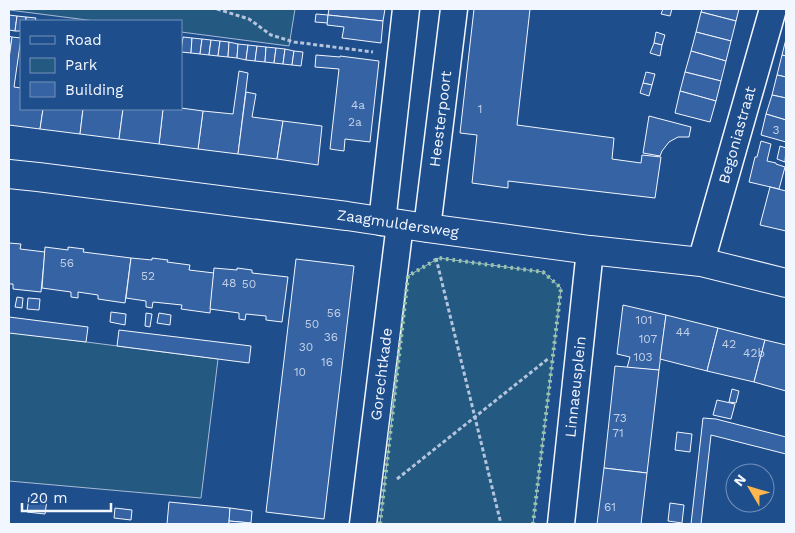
<svg xmlns="http://www.w3.org/2000/svg" width="795" height="533" font-family="'Work Sans',sans-serif">
	<style>
		.green { fill: #245a82; stroke: #a8bbd7 }
		.building { fill: #3563a3; stroke: #f2f6ff }
		.lines { fill: none; stroke-linecap: round; stroke-linejoin: round }
		.street-casing { stroke: #f2f6ff; stroke-width: 29 }
		.secondary-casing { stroke: #f2f6ff; stroke-width: 30 }
		.path { stroke: #b3c4dc; stroke-width: 3; stroke-dasharray: 4 2.5; stroke-linecap: butt }
		.street { stroke: #1f4e8c; stroke-width: 26 }
		.secondary { stroke: #1f4e8c; stroke-width: 28 }
		.hedge { stroke: #97c8a6; stroke-width: 4; stroke-dasharray: 2.5 4; stroke-linecap: butt }
		.labels { text-anchor: middle; dominant-baseline: central; stroke-width: 4; stroke-linejoin: round; paint-order: stroke }
		.number-label { font-size: 12px; fill: #c3d1e8 }
		.street-label { font-size: 15px; fill: #f2f6ff; stroke: #1f4e8c }
	</style>
	<rect width="100%" height="100%" fill="#1f4e8c"/>
	<g class="green">
		<path d="M9,9H295L289,46L181,32V21H95L9,10Z"/>
		<path d="M439,258L543,272L561,288L533,524H380L408,276Z"/>
		<path d="M9,332L218,359L201,498L9,481Z"/>
	</g>
	<g class="building">
		<path d="M329,9H385L383,21L328,15Z"/>
		<path d="M474,9H530L517,125L614,138L612,159L641,163L642,155L661,157L655,198L508,181V188L472,183L477,135L460,133Z"/>
		<path d="M663,9H672L670,16L661,14Z"/>
		<path d="M702,9H739L736,21L701,12Z"/>
		<path d="M701,12L736,21L731,41L696,32Z"/>
		<path d="M316,14L328,15V23L315,22Z"/>
		<path d="M9,15L17,16L15,31L9,30Z"/>
		<path d="M328,15L383,21L381,43L342,38L344,27L327,25Z"/>
		<path d="M17,16L26,17V21H21V31H15Z"/>
		<path d="M26,17L36,18L35,21H26Z"/>
		<path d="M656,32L665,35L662,45L654,43Z"/>
		<path d="M696,32L731,41L726,61L691,51Z"/>
		<path d="M9,36L12,37L9,59Z"/>
		<path d="M12,37L21,38L14,87L21,88V109H43L40,129L9,125V59Z"/>
		<path d="M183,37L192,38L191,53L181,52Z"/>
		<path d="M192,38L202,39L200,54L191,53Z"/>
		<path d="M202,39L211,40L209,55L200,54Z"/>
		<path d="M786,39V56L782,55Z"/>
		<path d="M211,40L220,41L218,56L209,55Z"/>
		<path d="M220,41L229,42L228,57L218,56Z"/>
		<path d="M229,42L238,44L237,58L228,57Z"/>
		<path d="M654,43L662,45L660,56L650,53Z"/>
		<path d="M238,44L248,45L246,60L237,58Z"/>
		<path d="M248,45L257,46L255,61L246,60Z"/>
		<path d="M257,46L266,47L265,62L255,61Z"/>
		<path d="M266,47L276,48L274,63L265,62Z"/>
		<path d="M276,48L285,49L283,64L274,63Z"/>
		<path d="M285,49L294,51L292,65L283,64Z"/>
		<path d="M294,51L303,52L301,66L292,65Z"/>
		<path d="M691,51L726,61L721,81L685,72Z"/>
		<path d="M316,55L340,57V56L379,61L370,142L345,139L344,151L330,149L339,69L315,67Z"/>
		<path d="M782,55L786,56V77L777,75Z"/>
		<path d="M239,71L248,73L238,154L198,149L203,111L233,114Z"/>
		<path d="M646,72L655,74L652,85L643,83Z"/>
		<path d="M685,72L721,81L716,101L680,91Z"/>
		<path d="M777,75L786,77V98L772,95Z"/>
		<path d="M643,83L652,85L649,96L640,93Z"/>
		<path d="M680,91L716,101L710,122L675,113Z"/>
		<path d="M246,92L256,94L252,117L283,121L277,159L238,154Z"/>
		<path d="M772,95L786,98V120L766,114Z"/>
		<path d="M181,108L203,111L198,149L159,144L163,109H181Z"/>
		<path d="M43,109H83L80,134L40,129Z"/>
		<path d="M83,109H123L119,139L80,134Z"/>
		<path d="M123,109H163L159,144L119,139Z"/>
		<path d="M766,114L786,120V142L761,135Z"/>
		<path d="M649,116L691,127L689,137H678L669,142L662,151L660,156L643,153Z"/>
		<path d="M283,121L322,126L318,165L277,159Z"/>
		<path d="M761,141L771,144L767,161L776,163V164L785,167L779,189L749,182L755,157H757Z"/>
		<path d="M780,146L786,148L785,162L777,159Z"/>
		<path d="M770,187L786,191V231L760,225Z"/>
		<path d="M9,243L21,244L20,249L45,252L41,292L13,289V284H9Z"/>
		<path d="M45,247L68,250V247L84,249L83,252L131,258L125,303L98,299V295L78,292V298L71,297V292L42,288Z"/>
		<path d="M131,258L152,260V258L168,260L167,262L190,265L189,270L214,273L210,313L181,309L182,305L153,302L152,308L146,307V301L126,298Z"/>
		<path d="M296,259L354,266L324,519L266,512Z"/>
		<path d="M214,268L237,270V268L252,270V273L288,277L282,322L266,320V316L246,314L245,320L239,319V313L210,309Z"/>
		<path d="M17,297L23,298L22,308L15,307Z"/>
		<path d="M28,298L40,299L39,310L27,309Z"/>
		<path d="M623,305L666,315L659,370L627,368L630,357L617,354Z"/>
		<path d="M111,312L126,314L125,325L110,322Z"/>
		<path d="M146,313L152,314L150,327L145,326Z"/>
		<path d="M159,313L171,315L170,325L157,323Z"/>
		<path d="M666,315L718,328L707,371L660,359Z"/>
		<path d="M9,317L88,327L86,342L9,333Z"/>
		<path d="M718,328L765,340L754,382L707,371Z"/>
		<path d="M119,330L251,346L249,363L117,346Z"/>
		<path d="M765,340L786,345V391L754,382Z"/>
		<path d="M615,366L659,370L647,473L604,468Z"/>
		<path d="M732,389L739,391L736,403L729,402Z"/>
		<path d="M717,400L735,404L731,419L713,415Z"/>
		<path d="M703,418L716,419L786,437V454L711,435L701,524H691Z"/>
		<path d="M677,432L692,434L690,452L675,450Z"/>
		<path d="M604,468L647,473L641,524H597Z"/>
		<path d="M29,497L47,500L45,514L27,512Z"/>
		<path d="M169,502L230,508L229,524H167Z"/>
		<path d="M670,503L684,505L682,523L668,521Z"/>
		<path d="M115,508L132,510L131,520L114,518Z"/>
		<path d="M230,508L252,511L251,523L229,521Z"/>
		<path d="M229,521L251,523V524H229Z"/>
	</g>
	<g class="lines">
		<defs>
			<g id="street">
				<path d="M382,222L406,9"/>
				<path id="s1" d="M427,228L454,9"/>
				<path id="s2" d="M701,262L773,9"/>
				<path id="s3" d="M363,524L400,224"/>
				<path id="s4" d="M561,524L590,250"/>
			</g>
			<g id="secondary">
				<path id="s5" d="M9,174L38,177L347,216L427,228L590,250L701,262L786,283"/>
			</g>
		</defs>
		<use href="#street" class="street-casing"/>
		<use href="#secondary" class="secondary-casing"/>
		<g class="path">
			<path d="M217,9L249,19L271,35L294,42L373,52"/>
			<path d="M436,258L501,524"/>
			<path d="M397,479L549,358"/>
		</g>
		<use href="#street" class="street"/>
		<use href="#secondary" class="secondary"/>
		<path class="hedge" d="M380,524L408,276L439,258L543,272L561,288L533,524"/>
	</g>
	<g class="labels">
		<g class="number-label">
			<text x="358" y="105">4a</text>
			<text x="480" y="109">1</text>
			<text x="355" y="122">2a</text>
			<text x="776" y="130">3</text>
			<text x="67" y="263">56</text>
			<text x="148" y="276">52</text>
			<text x="229" y="283">48</text>
			<text x="249" y="284">50</text>
			<text x="334" y="313">56</text>
			<text x="644" y="320">101</text>
			<text x="312" y="324">50</text>
			<text x="683" y="332">44</text>
			<text x="331" y="337">36</text>
			<text x="648" y="339">107</text>
			<text x="729" y="344">42</text>
			<text x="306" y="347">30</text>
			<text x="754" y="353">42b</text>
			<text x="643" y="357">103</text>
			<text x="327" y="362">16</text>
			<text x="300" y="372">10</text>
			<text x="620" y="418">73</text>
			<text x="618" y="433">71</text>
			<text x="610" y="507">61</text>
		</g>
		<g class="street-label">
			<text stroke="none"><textPath href="#s1" startOffset="110">Heesterpoort</textPath></text>
			<text stroke="none"><textPath href="#s2" startOffset="132">Begoniastraat</textPath></text>
			<text stroke="none"><textPath href="#s5" startOffset="392">Zaagmuldersweg</textPath></text>
			<text stroke="none"><textPath href="#s3" startOffset="151">Gorechtkade</textPath></text>
			<text stroke="none"><textPath href="#s4" startOffset="138">Linnaeusplein</textPath></text>
		</g>
	</g>
	<rect width="795" height="533" fill="none" stroke="#f2f6ff" stroke-width="20"/>
	<rect x="20" y="20" width="162" height="90" fill="#1f4e8c" stroke="#7391ba"/>
	<rect x="30" y="36" width="25" height="8" fill="#1f4e8c" stroke="#7391ba"/>
	<text x="65" y="45" font-size="15" fill="#f2f6ff">Road</text>
	<rect x="30" y="58" width="25" height="15" fill="#245a82" stroke="#7391ba"/>
	<text x="65" y="70" font-size="15" fill="#f2f6ff">Park</text>
	<rect x="30" y="82" width="25" height="15" fill="#3563a3" stroke="#7391ba"/>
	<text x="65" y="95" font-size="15" fill="#f2f6ff">Building</text>
	<g transform="translate(750 488) rotate(308)"><circle r="24" fill="#1f4e8c" stroke="#7391ba"/>
	<path d="M0-4L9 19L0 12L-9 19Z" fill="#ffb74d"/>
	<text y="-8" font-size="14" font-weight="bold" text-anchor="middle" fill="#f2f6ff">N</text>
	</g>
	<path d="M22 503v8h89v-8" fill="none" stroke="#f2f6ff" stroke-width="2.5"/>
	<text x="30" y="503" font-size="15" fill="#f2f6ff" stroke="#1f4e8c" stroke-width="4" paint-order="stroke">20 m</text>
</svg>
